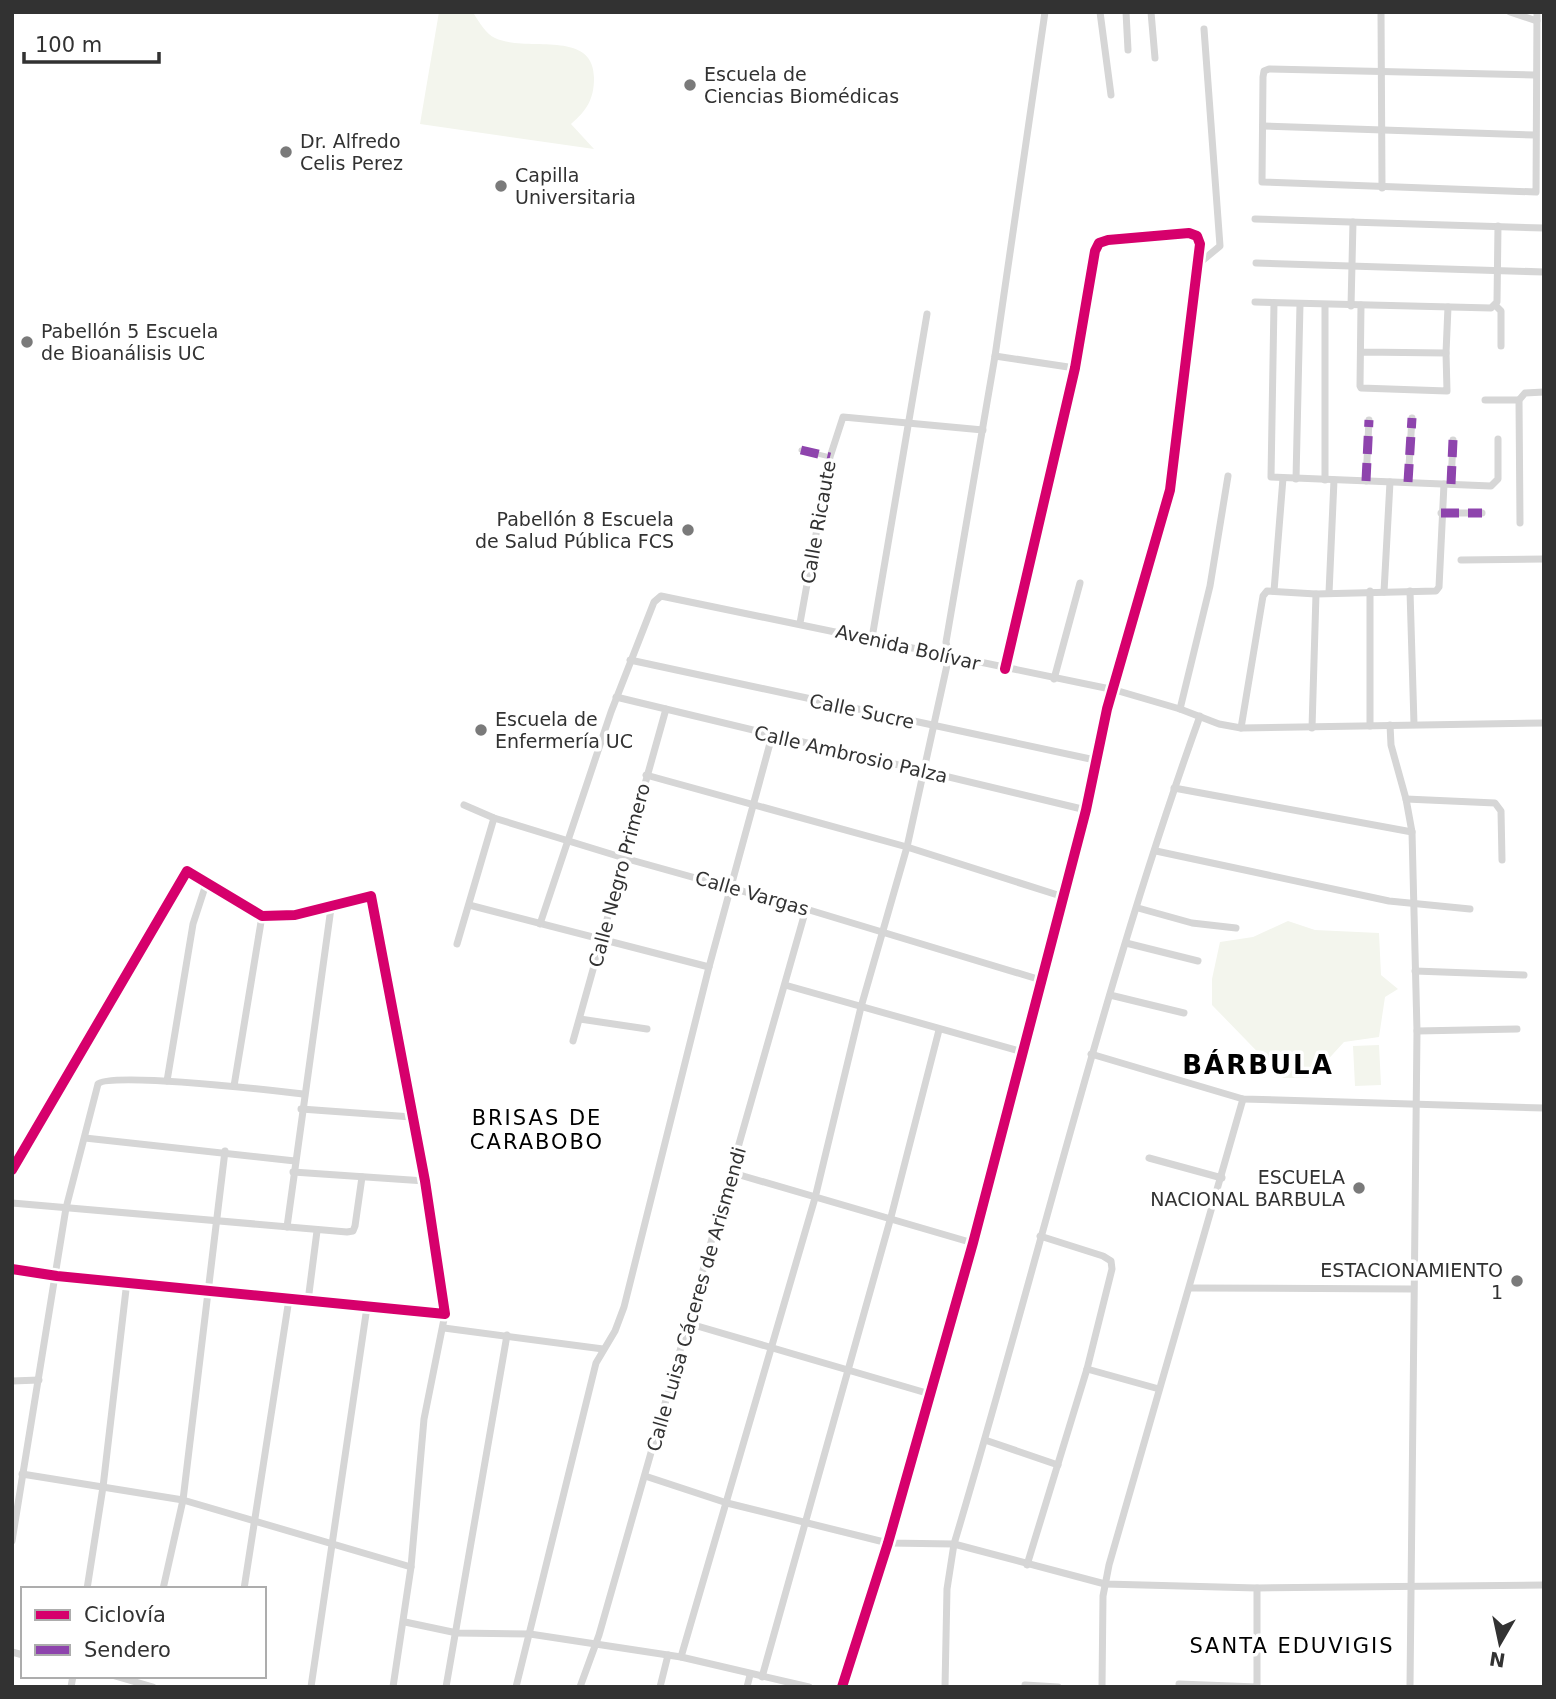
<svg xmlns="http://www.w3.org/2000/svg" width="1556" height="1699" font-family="'DejaVu Sans',sans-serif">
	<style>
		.green { fill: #f3f5ed }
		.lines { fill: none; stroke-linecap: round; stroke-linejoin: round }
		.pedestrian { stroke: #d6d6d6; stroke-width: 5 }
		.minor { stroke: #d6d6d6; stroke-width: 7 }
		.quiet { stroke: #8e44ad; stroke-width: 9; stroke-dasharray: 18 9; stroke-linecap: butt }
		.cycleway-casing { stroke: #fff; stroke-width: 15 }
		.cycleway { stroke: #d6006c; stroke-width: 10 }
		.poi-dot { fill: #7a7a7a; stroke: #fff; stroke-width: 2.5 }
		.labels { text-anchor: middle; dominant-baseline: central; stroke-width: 7; stroke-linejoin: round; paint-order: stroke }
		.poi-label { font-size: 19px; fill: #323232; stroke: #fff; text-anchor: start }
		.street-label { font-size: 19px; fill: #323232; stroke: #fff }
		.neighbourhood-label { font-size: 21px; letter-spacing: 2px; fill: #000; stroke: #fff }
		.district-label { font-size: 26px; font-weight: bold; letter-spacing: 2px; fill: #000; stroke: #fff }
	</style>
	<rect width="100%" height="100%" fill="#fff"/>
	<g class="green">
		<path d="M439,12L474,14C479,22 486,34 495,38C526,53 594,28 594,78C594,100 586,111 571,124L594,149L420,124Z"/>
		<path d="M1288,921L1315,930L1379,933L1381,975L1398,989L1385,997L1379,1037L1344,1042L1311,1078H1283L1212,1005V979L1220,942L1253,937Z"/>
		<path d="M1379,1045L1381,1085L1355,1086L1353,1046Z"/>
	</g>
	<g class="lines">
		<path class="pedestrian" d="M801,450L830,457"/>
		<g class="minor">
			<path d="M1100,12L1111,95"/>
			<path d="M1126,12L1128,50"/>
			<path d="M1151,12L1155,58"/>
			<path d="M1381,12L1382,188"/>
			<path d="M1510,12L1537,21"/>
			<path d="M1534,75L1269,69L1264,71L1263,77L1262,182L1536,192L1537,12"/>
			<path d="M1263,126L1535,135"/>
			<path d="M1255,219L1544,228"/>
			<path d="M1256,263L1544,272"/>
			<path d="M1197,265L1220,246L1204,29"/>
			<path d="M1255,302L1491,308L1497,302L1498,226"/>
			<path d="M1274,303L1271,477L1491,486L1498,479V439"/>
			<path d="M1351,306L1353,222"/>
			<path d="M1496,306L1501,311V346"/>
			<path d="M1361,352L1446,353L1447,391L1361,388L1360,386L1361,305"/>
			<path d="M1446,353L1448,307"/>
			<path d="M995,356L1075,368"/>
			<path d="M1485,400H1519"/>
			<path d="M1296,479L1300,304"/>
			<path d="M1325,480V305"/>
			<path d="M1366,481L1369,420"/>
			<path d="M1408,482L1412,418"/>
			<path d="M1451,484L1453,440"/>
			<path d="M1441,513H1482"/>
			<path d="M1520,523L1519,400L1525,393L1544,392"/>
			<path d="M1461,560L1544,559"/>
			<path d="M1274,591L1283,478"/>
			<path d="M1410,591L1414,724"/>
			<path d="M1384,592L1390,482"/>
			<path d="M1329,593L1334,480"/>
			<path d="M800,623L830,457L843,417L983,430"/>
			<path d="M872,638L927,314"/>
			<path d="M630,660L1095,760"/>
			<path d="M1054,679L1080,583"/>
			<path d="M616,697L1086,810"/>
			<path d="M1180,709L1210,586L1228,476"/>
			<path d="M1390,725L1391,745L1406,799L1412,832L1417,1031L1410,1687"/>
			<path d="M1370,726V591"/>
			<path d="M1241,728L1263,596L1267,591L1316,594L1436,591L1439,587L1444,484"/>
			<path d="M1312,728L1316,594"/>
			<path d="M646,775L907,847L1064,897"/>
			<path d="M1174,788L1412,832"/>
			<path d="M1406,799L1495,803L1501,811L1502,860"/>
			<path d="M464,805L494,818L624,858L806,909L1041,980"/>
			<path d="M1156,851L1389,901L1470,909"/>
			<path d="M469,905L709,967"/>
			<path d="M1138,908L1192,923L1236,928"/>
			<path d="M540,924L611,712L654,602L661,596L1115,690L1180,709L1219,724L1241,728L1544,723"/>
			<path d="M1126,943L1198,961"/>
			<path d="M457,944L494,818"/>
			<path d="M1415,971L1524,975"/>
			<path d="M785,985L1023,1052"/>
			<path d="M1110,995L1184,1013"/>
			<path d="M580,1019L647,1029"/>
			<path d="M1417,1031L1517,1029"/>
			<path d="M573,1041L666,709"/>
			<path d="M1091,1054L1243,1099L1544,1108"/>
			<path d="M167,1081L193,924L207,881"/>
			<path d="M234,1086L262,916"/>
			<path d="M301,1109L412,1117"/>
			<path d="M85,1138L295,1161"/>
			<path d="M1149,1158L1222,1178"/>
			<path d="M12,1170L187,871L262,916L295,915L371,896L425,1181L445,1314L57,1276L12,1269"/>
			<path d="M293,1172L425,1181"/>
			<path d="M733,1173L973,1243"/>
			<path d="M12,1203L347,1232L353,1231L355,1226L362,1177"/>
			<path d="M287,1227L331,908"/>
			<path d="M1191,1288L1413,1289"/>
			<path d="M308,1301L317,1231"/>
			<path d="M687,1323L930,1394"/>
			<path d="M444,1328L603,1349"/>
			<path d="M1087,1369L1159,1389"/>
			<path d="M12,1381L39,1380"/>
			<path d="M985,1440L1058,1465"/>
			<path d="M22,1474L183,1500L411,1567"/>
			<path d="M645,1476L727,1503L888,1543L954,1544L1105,1584L1257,1588L1544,1585"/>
			<path d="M12,1541L66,1208L98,1084C107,1071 277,1091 303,1094"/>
			<path d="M1027,1565L1087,1369L1112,1269L1111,1261L1103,1256L1040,1236"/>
			<path d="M87,1589L103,1487L127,1281"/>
			<path d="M163,1589L183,1500L225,1151"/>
			<path d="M244,1589L289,1299"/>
			<path d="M405,1622L457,1633L530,1634L681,1657L809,1687"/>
			<path d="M12,1652L23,1655"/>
			<path d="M681,1657L815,1198L861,1007L907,847L949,656L946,642L995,356L1045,12"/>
			<path d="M115,1676L153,1687"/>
			<path d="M762,1677L891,1217L939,1030"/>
			<path d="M1179,1684L1257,1687V1588"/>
			<path d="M1025,1685L1058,1687"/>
			<path d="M71,1687L73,1676"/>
			<path d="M311,1687L367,1307"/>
			<path d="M393,1687L411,1567L424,1419L445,1314"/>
			<path d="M446,1687L507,1335"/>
			<path d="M516,1687L596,1363L615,1331L624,1307L709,967L772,736"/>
			<path d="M580,1687L599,1635L806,909"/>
			<path d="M660,1687L668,1655"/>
			<path d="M747,1687L750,1675"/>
			<path d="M842,1687L888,1543L973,1243L1086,810L1107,709L1170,490L1200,244L1197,236L1189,233L1108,240L1099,243L1095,251L1075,368L1005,669"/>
			<path d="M945,1687L947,1589L954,1544C1037,1268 1102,987 1200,716"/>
			<path d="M1102,1687L1103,1596L1109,1565L1243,1099"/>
		</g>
		<g class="quiet">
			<path d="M801,450L830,457"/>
			<path d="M1366,481L1369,420"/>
			<path d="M1408,482L1412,418"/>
			<path d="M1451,484L1453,440"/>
			<path d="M1441,513H1482"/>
		</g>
		<defs>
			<g id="cycleway">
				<path d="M12,1170L187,871L262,916L295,915L371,896L425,1181L445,1314L57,1276L12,1269"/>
				<path d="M842,1687L888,1543L973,1243L1086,810L1107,709L1170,490L1200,244L1197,236L1189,233L1108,240L1099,243L1095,251L1075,368L1005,669"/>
			</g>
		</defs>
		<use href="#cycleway" class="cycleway-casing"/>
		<use href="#cycleway" class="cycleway"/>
	</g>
	<g class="poi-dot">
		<circle cx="690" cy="85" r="7"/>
		<circle cx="286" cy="152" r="7"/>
		<circle cx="501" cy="186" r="7"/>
		<circle cx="27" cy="342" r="7"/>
		<circle cx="688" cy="530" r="7"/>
		<circle cx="481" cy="730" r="7"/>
		<circle cx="1359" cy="1188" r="7"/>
		<circle cx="1517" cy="1281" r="7"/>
	</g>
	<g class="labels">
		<g class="poi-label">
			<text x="704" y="74">Escuela de<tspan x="704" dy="22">Ciencias Biomédicas</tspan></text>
			<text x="300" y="141">Dr. Alfredo<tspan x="300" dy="22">Celis Perez</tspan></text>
			<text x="515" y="175">Capilla<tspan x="515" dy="22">Universitaria</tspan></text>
			<text x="41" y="331">Pabellón 5 Escuela<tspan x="41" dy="22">de Bioanálisis UC</tspan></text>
			<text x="674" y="519" text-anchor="end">Pabellón 8 Escuela<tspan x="674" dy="22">de Salud Pública FCS</tspan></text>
			<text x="495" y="719">Escuela de<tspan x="495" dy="22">Enfermería UC</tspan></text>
			<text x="1345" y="1177" text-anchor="end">ESCUELA<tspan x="1345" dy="22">NACIONAL BARBULA</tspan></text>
			<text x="1503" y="1270" text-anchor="end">ESTACIONAMIENTO<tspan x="1503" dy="22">1</tspan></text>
		</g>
		<g class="street-label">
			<text transform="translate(818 522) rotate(-80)">Calle Ricaute</text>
			<text transform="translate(908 647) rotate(13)">Avenida Bolívar</text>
			<text transform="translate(862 711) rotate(12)">Calle Sucre</text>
			<text transform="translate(851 754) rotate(13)">Calle Ambrosio Palza</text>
			<text transform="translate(619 875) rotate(-75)">Calle Negro Primero</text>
			<text transform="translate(752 893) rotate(16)">Calle Vargas</text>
			<text transform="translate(696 1299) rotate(-74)">Calle Luisa Cáceres de Arismendi</text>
		</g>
		<g class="neighbourhood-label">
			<text x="537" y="1118">BRISAS DE<tspan x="537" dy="24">CARABOBO</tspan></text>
			<text x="1292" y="1646">SANTA EDUVIGIS</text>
		</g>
		<g class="district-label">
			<text x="1258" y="1065">BÁRBULA</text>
		</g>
	</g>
	<rect width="1556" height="1699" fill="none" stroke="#323232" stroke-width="28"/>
	<rect x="21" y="1587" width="245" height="91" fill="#ffffff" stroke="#adadad" stroke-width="2"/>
	<rect x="35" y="1610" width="35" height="10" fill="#d6006c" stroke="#adadad" stroke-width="2"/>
	<text x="84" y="1622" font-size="21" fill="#323232">Ciclovía</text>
	<rect x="35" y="1645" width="35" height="10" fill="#8e44ad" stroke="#adadad" stroke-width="2"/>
	<text x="84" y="1657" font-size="21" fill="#323232">Sendero</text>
	<g transform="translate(1500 1643) rotate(189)" stroke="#ffffff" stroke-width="5" paint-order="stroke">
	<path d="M0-5L12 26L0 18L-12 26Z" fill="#323232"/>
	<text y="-10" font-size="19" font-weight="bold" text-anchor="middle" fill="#323232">N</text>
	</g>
	<path d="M24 52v10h135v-10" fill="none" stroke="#323232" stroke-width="3.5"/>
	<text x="35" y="52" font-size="21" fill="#323232" stroke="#ffffff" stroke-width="5" paint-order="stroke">100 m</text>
</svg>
